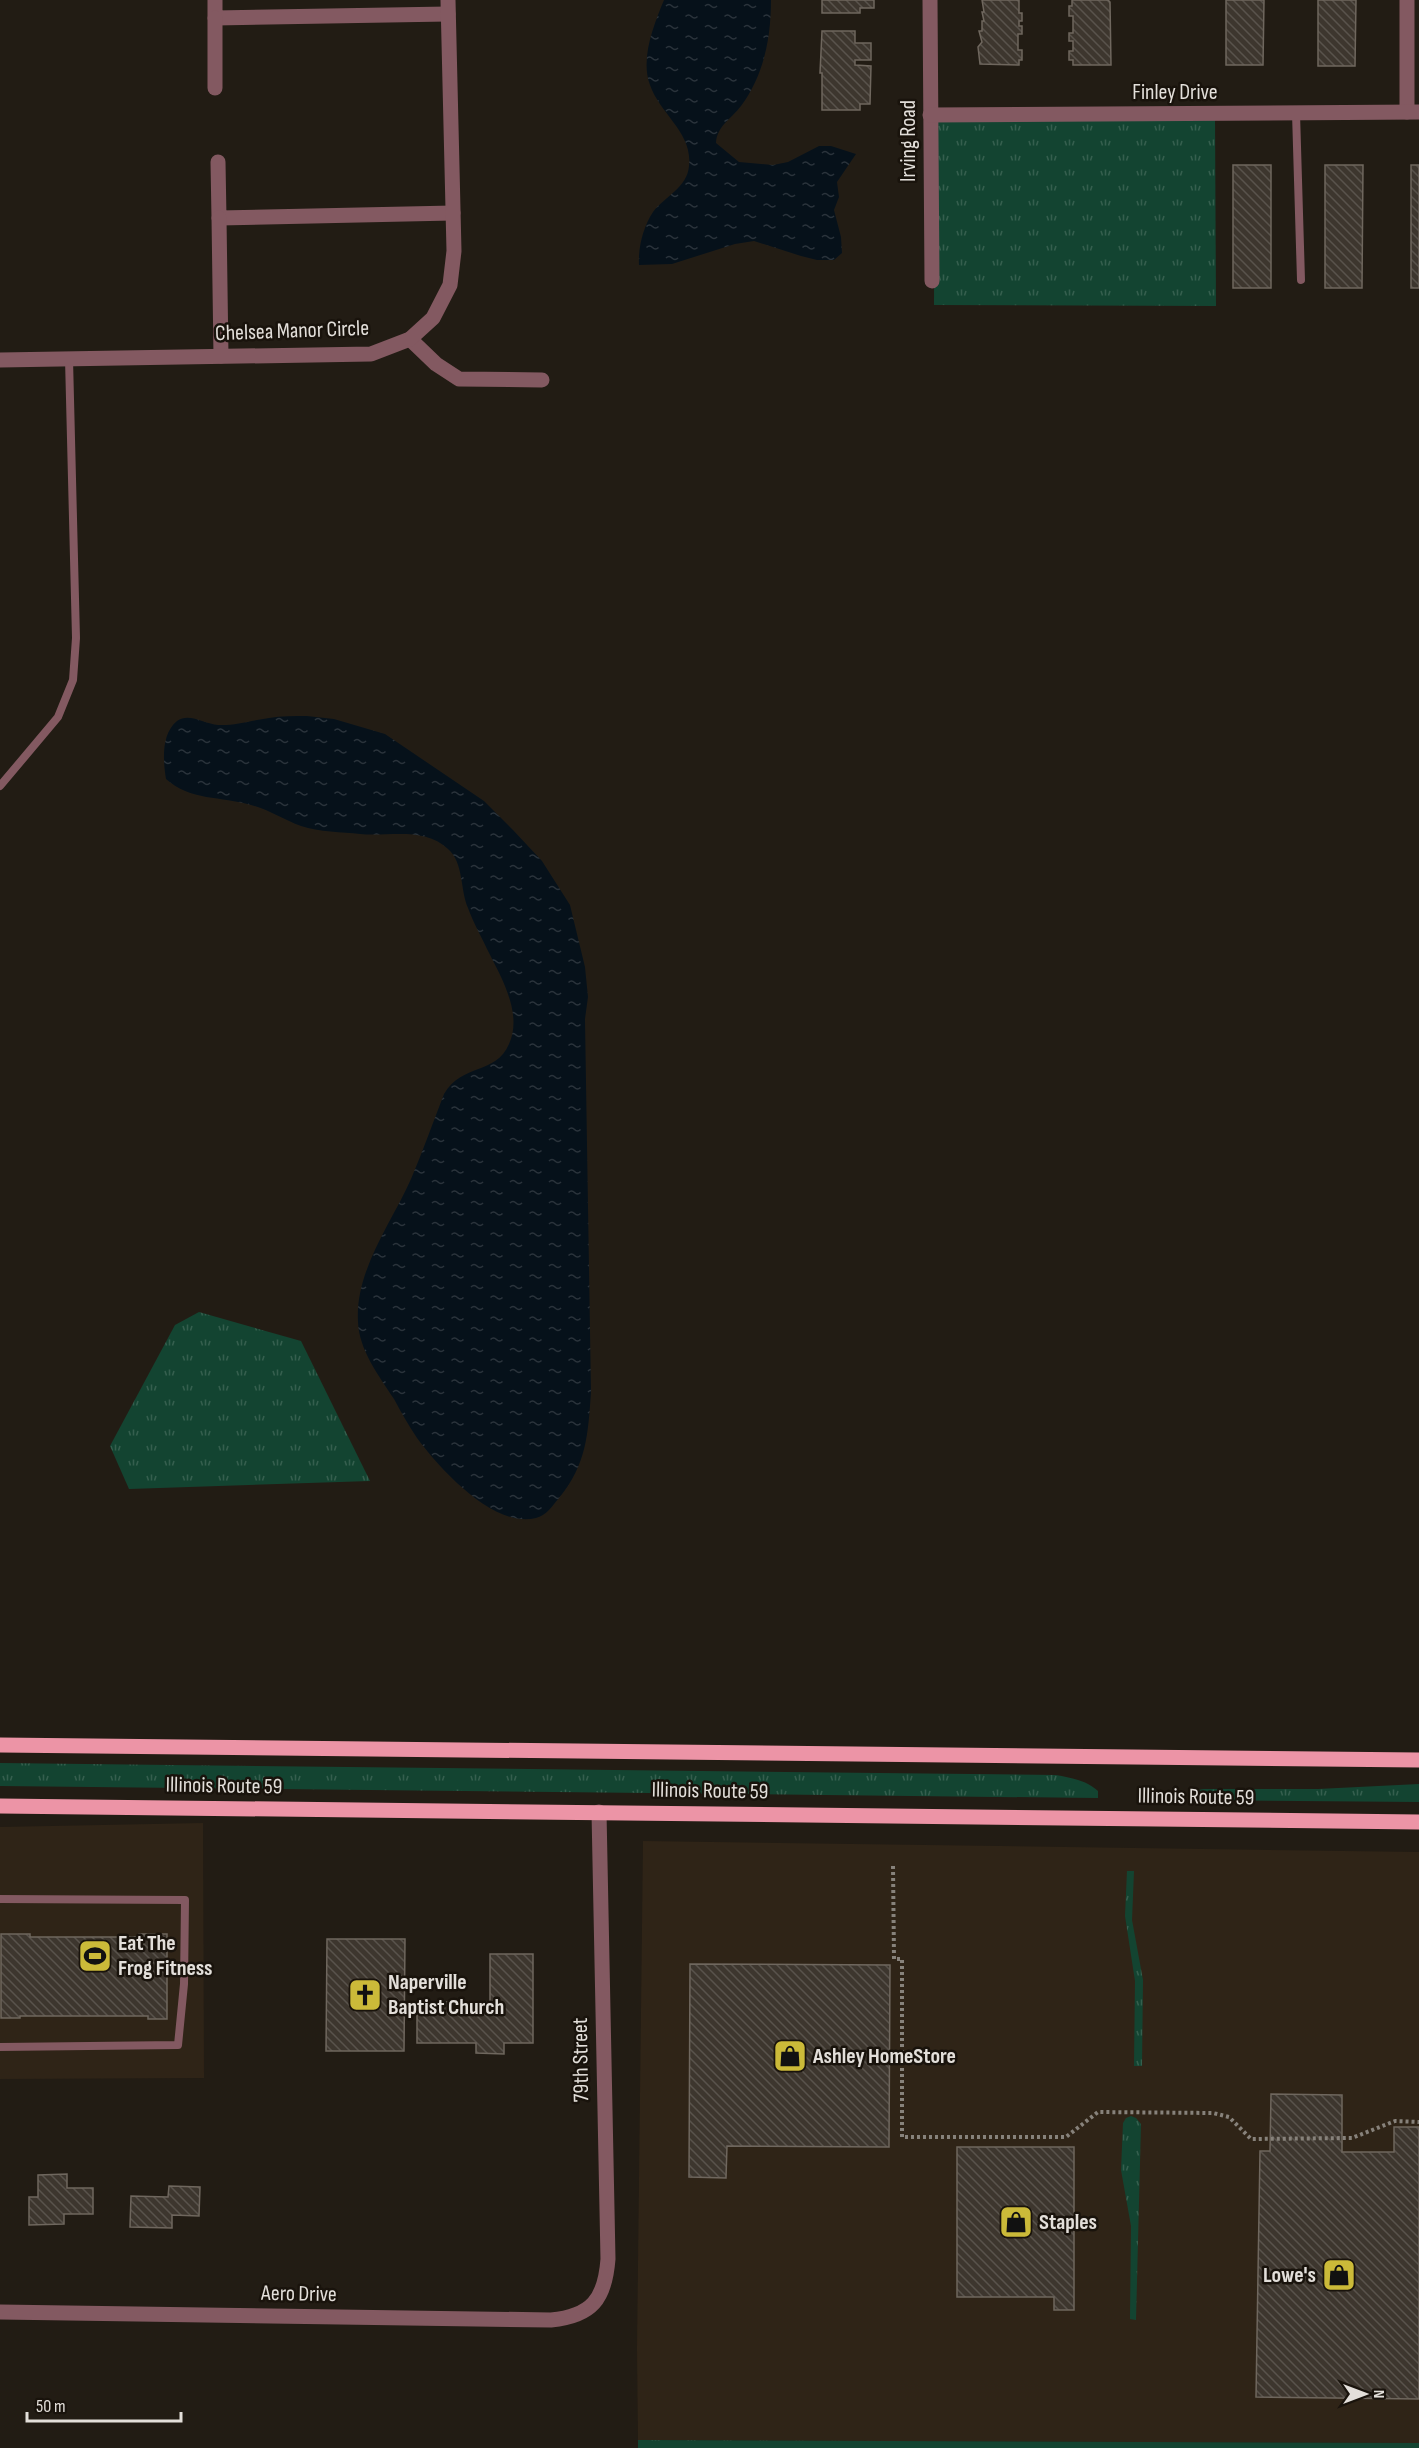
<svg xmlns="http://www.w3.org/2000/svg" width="1419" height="2448" font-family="'Sofia Sans Condensed',sans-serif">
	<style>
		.built { fill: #2f2417 }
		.grass { fill: url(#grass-tufts) }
		.water { fill: url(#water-ripples) }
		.building { fill: url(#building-back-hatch); stroke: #6f675e; stroke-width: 1.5 }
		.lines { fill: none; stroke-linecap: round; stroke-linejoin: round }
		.path { stroke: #87827b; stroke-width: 4; stroke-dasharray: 3 3; stroke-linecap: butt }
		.lane { stroke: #835961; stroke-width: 8 }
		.street { stroke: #835961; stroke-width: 15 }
		.primary { stroke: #ec94a6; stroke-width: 15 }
		.labels { text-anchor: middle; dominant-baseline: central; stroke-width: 5; stroke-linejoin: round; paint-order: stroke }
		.street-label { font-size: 22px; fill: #e3dfda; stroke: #19130c }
		.poi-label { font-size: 22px; font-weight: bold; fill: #e3dfda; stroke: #19130c; text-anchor: start }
	</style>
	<defs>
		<pattern id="grass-tufts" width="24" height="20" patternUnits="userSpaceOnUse" patternTransform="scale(1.5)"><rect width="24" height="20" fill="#134431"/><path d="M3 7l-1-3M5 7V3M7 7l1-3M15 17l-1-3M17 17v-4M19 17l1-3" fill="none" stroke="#355f4e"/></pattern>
		<pattern id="water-ripples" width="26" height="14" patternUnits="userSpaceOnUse" patternTransform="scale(1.5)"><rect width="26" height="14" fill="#06111a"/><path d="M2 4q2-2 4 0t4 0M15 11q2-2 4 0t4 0" fill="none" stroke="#2a333b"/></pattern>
		<pattern id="building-back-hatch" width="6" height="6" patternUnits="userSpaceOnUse" patternTransform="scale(1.5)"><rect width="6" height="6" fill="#3d362e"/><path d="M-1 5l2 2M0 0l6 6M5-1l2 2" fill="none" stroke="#59534c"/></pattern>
	</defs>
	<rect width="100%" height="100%" fill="#221c14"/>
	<g class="built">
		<path d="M203,1823L204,2078L0,2079V1827Z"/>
		<path d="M643,1841L1419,1852V2443L638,2440L637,2349Z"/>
	</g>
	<g class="grass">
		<path d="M935,118H1215L1216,306L934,305Z"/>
		<path d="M199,1312L301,1341L370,1481L129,1489L110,1446L175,1325Z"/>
		<path d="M0,1763L1056,1775C1071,1778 1086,1780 1098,1791V1798L0,1786Z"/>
		<path d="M1419,1784V1802L1191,1800V1791L1204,1789H1318Z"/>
		<path d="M1127,1871H1134L1132,1920L1143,1980L1142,2066H1134L1135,1981L1125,1916Z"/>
		<path d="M1131,2116L1136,2118L1141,2124L1136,2320L1130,2319L1131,2226L1121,2170L1123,2123L1126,2118Z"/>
		<path d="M638,2440L1419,2443V2448H638Z"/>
	</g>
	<g class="water">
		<path d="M664,0H771C771,38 764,75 741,106C731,119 717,126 716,143L739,162L773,165L788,162L819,146H831L856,154L837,182L839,197L834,210L841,237L842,253L834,260H817L801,256L754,241L735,244L672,264L639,265C638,248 643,227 653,212C665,196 687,188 689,166C693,133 660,114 650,85C640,59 654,24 664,0Z"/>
		<path d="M307,716L334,719L385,734L484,801L513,830L542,861L570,905L585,967L588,997L585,1019L591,1392C588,1434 587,1464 559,1498C553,1505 546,1516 536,1518C494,1529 439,1468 417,1438C409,1426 401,1412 394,1399C379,1376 359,1350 358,1322C355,1270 391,1224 411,1179C423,1151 433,1122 444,1094C462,1063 496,1075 509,1044C523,1013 501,977 487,949C481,936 473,922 468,908C460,890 464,863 448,849C424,826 388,837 360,834C342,832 319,832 301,826C284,820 268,809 251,805C221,796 190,801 166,779C163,761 161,734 177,721C189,712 205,724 218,725C234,726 253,720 269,718C281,716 294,716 307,716Z"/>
	</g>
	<g class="building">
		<path d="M822,0H874V8H860V13H822Z"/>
		<path d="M982,0H1019V13H1022V21H1019V26H1022V34H1018V50H1022V60H1019V65L980,64L978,47L982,42L979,31H982V21H984L982,12H984Z"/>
		<path d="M1072,0H1108L1110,2L1111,65H1073V60H1069V51H1073V41H1069V33H1073V16H1069V6H1072Z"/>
		<path d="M1226,0H1264L1263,65H1226Z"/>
		<path d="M1318,0H1356L1355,66H1318Z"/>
		<path d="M822,31H855V43H871V60H855V65L871,66L870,104H860V110H822V73H820Z"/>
		<rect x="1233" y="165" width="38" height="123"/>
		<path d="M1325,165H1363L1362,288H1325Z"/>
		<rect x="1411" y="165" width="8" height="123"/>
		<path d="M1,1934H30V1937H139V1934H167V2019H148V2016H20V2018H1Z"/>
		<path d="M327,1939H405L404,2051H326Z"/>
		<path d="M490,1954H533V2043H504V2054L476,2053V2043H417V2002H490Z"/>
		<path d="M690,1964L890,1965L889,2147L727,2146L726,2178L689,2177Z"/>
		<path d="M1271,2094L1342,2095V2152H1394V2127H1419V2399L1256,2397L1260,2151H1270Z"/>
		<path d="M957,2147H1074V2310H1054V2297H957Z"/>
		<path d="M67,2174V2188H93V2214H64V2224L29,2225V2197H38V2175Z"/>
		<path d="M169,2186L200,2187L199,2216L172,2215V2228L130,2227L131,2196L168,2197Z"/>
	</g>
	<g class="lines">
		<path class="path" d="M893,1866L894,1959H902V2137H1066L1098,2112L1213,2113L1229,2117L1251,2139L1352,2138L1395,2121L1419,2122"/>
		<g class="lane">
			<path d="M1296,113L1301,280"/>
			<path d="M0,786L58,717L73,680L76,638L69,359"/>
			<path d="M0,1899L185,1900L184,1984L178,2045L0,2047"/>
		</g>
		<g class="street">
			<path d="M215,0V18L448,14"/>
			<path d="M930,0L932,281"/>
			<path d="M1407,0V112"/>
			<path d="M215,88V18"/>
			<path d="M930,115L1419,112"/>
			<path d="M218,162L219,218L453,213"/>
			<path d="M219,218L221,356"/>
			<path d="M410,339L436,364L459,379L542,380"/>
			<path d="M0,360L371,354L410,339L433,318L450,285L454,251L448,0"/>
			<path d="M0,2312L551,2320C592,2316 605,2299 608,2259L599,1812"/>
		</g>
		<g class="primary">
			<path d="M0,1745L1419,1760"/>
			<path d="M0,1806L1419,1822"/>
		</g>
	</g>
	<defs>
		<symbol id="stadium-square" viewBox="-11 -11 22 22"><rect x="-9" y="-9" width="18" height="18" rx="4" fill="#cbba39" stroke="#19130c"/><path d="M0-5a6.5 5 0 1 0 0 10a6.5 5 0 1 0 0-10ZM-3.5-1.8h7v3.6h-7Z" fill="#111"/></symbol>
		<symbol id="church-square" viewBox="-11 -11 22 22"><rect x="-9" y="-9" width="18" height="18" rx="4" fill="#cbba39" stroke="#19130c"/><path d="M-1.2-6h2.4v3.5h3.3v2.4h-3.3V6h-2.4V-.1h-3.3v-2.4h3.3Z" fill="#111"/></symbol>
		<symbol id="shop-square" viewBox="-11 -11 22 22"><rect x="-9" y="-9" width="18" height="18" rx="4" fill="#cbba39" stroke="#19130c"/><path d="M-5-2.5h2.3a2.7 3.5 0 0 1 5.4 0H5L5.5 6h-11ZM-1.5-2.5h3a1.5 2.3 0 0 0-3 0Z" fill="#111"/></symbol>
	</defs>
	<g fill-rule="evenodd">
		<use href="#stadium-square" x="76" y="1937" width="38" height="38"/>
		<use href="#church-square" x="346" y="1976" width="38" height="38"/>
		<use href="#shop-square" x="771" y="2037" width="38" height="38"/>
		<use href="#shop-square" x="997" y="2203" width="38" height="38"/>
		<use href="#shop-square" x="1320" y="2256" width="38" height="38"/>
	</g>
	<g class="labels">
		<g class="street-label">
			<text x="1175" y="92">Finley Drive</text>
			<text transform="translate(908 141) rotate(-90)">Irving Road</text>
			<text transform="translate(292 331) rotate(-2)">Chelsea Manor Circle</text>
			<text transform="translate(224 1786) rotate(1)">Illinois Route 59</text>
			<text transform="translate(710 1791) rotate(1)">Illinois Route 59</text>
			<text transform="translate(1196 1797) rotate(1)">Illinois Route 59</text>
			<text transform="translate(581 2060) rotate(-91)">79th Street</text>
			<text transform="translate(299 2294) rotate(1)">Aero Drive</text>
		</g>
		<g class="poi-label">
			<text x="118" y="1943">Eat The<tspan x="118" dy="25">Frog Fitness</tspan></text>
			<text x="388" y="1982">Naperville<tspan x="388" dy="25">Baptist Church</tspan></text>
			<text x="813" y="2056">Ashley HomeStore</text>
			<text x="1039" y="2222">Staples</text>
			<text x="1316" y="2275" text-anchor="end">Lowe's</text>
		</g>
	</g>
	<g transform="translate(1365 2394) rotate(90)" stroke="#19130c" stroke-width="4.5" paint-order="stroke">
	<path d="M0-4.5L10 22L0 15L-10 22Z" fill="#e3dfda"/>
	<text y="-9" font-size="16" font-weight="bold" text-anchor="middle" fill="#e3dfda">N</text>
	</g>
	<path d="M27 2412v9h154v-9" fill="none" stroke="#e3dfda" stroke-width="3"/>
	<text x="36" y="2412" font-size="18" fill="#e3dfda" stroke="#19130c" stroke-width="4.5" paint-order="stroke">50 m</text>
</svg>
